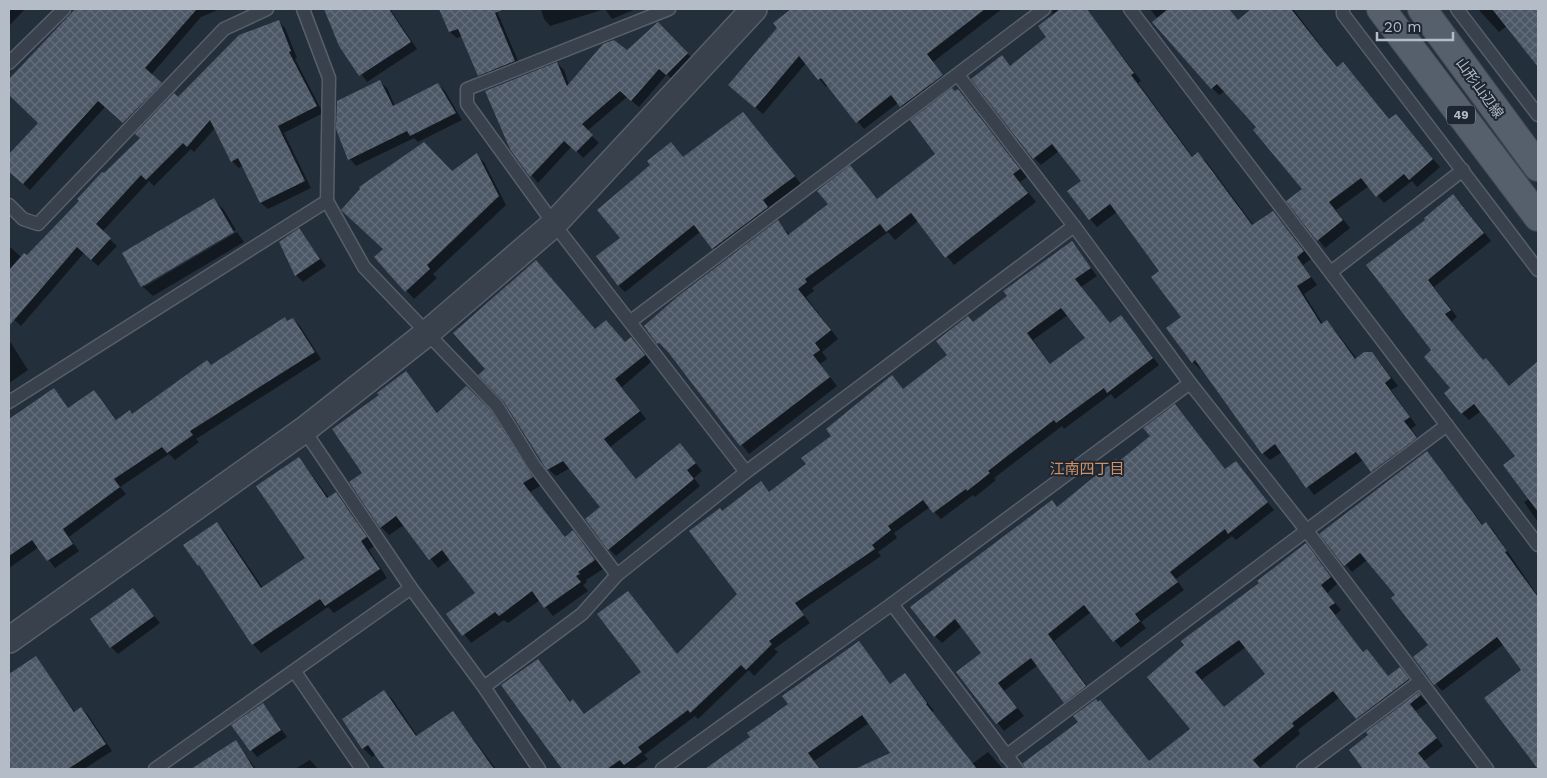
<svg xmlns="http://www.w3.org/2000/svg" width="1547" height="778" font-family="'Work Sans','Noto Sans JP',sans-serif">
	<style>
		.shadow { fill: #0007; fill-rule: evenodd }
		.building { fill: url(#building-cross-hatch); fill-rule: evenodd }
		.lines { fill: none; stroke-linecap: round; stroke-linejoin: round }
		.lane-casing { stroke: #565f6a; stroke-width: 15 }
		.street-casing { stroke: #565f6a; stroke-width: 28 }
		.primary-casing { stroke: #414a55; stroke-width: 30 }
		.lane { stroke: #38414c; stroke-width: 12 }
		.street { stroke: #38414c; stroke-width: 25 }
		.primary { stroke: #56606c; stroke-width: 28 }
		.labels { text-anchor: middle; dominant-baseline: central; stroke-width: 4; stroke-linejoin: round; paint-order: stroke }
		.shield { fill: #1d2631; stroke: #868f9a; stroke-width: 1 }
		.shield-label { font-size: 12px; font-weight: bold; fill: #b3bcc7 }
		.street-label { font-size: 14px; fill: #b3bcc7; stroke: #1d2631 }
		.neighbourhood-label { font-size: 15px; fill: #d19165; stroke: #1d2631 }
	</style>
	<defs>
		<pattern id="building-cross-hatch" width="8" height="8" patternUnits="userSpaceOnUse" patternTransform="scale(1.25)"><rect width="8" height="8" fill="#4d5867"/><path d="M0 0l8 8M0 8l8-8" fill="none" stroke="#646e7b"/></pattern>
	</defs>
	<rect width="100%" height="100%" fill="#242f3c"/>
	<g class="shadow">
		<path d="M9,9H25L9,26Z"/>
		<path d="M75,9H220L201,17L151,75L167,90L130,129L105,107L30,190L9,171V156L39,123L9,94V80Z"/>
		<path d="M326,9H390L417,49L367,82L340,45Z"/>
		<path d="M440,9H496L521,68L486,82L479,75L462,36L457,38L450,32Z"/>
		<path d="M541,9H636L612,19L605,9L550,26L544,19Z"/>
		<path d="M793,9H1002L933,62L949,83L909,114L898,103L864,129L828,85L826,87L806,63L763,114L737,92L779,28L775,23Z"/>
		<path d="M1052,9H1087L1141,81L1138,83L1193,157L1198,154L1206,161L1254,226L1273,212L1280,220L1311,259L1303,265L1317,285L1304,294L1323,324L1327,321L1334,329L1357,359L1371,353L1379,361L1398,386L1391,390L1416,425L1411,429L1423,445L1379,478L1363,460L1314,495L1282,452L1270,460L1263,453L1202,368L1200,369L1193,362L1182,317L1161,271L1117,212L1097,227L1090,219L1083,182L1059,151L1041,165L1034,158L1002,57L1011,67L1048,37L1040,26L1053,13Z"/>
		<path d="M1150,9H1228L1238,21L1253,9H1293L1338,68L1343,64L1390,120L1396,115L1440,167L1417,187L1412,181L1384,203L1369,186L1336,210L1350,228L1325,248L1288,201L1304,189L1258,127L1225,91L1219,95L1212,88Z"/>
		<path d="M1478,9H1538V65L1507,26L1499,32Z"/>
		<path d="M278,21L285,28L297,58L295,59L323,113L284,133L311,188L268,209L261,203L243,166L239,168L232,161L215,128L194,152L191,149L154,186L149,181L102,232L117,246L98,266L84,253L21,326L9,315V246L22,258L27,257L178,99Z"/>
		<path d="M658,24L694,60L673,81L667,74L639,107L627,97L587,131L599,143L583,158L572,146L538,183L511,149L557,63L564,70L569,85L627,52Z"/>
		<path d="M380,82L387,88L395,106L438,84L445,91L462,120L418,142L414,138L356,166L350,159L338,129Z"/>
		<path d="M958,90L1027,177L1020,182L1036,202L954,265L918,221L895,240L888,232L812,288L814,291L806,297L838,339L822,352L827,359L820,364L837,386L749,454L667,351L658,343L778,222L790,235L829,205L850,167L878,200L937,154L955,93Z"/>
		<path d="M750,120L801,184L769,207L774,214L720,255L700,232L625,292L618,285L622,238L684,158Z"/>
		<path d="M476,155L484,162L506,205L433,274L437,278L414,299L376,257L452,172Z"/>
		<path d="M214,200L224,210L236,230L144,284V287L237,232L244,242L153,296L142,286L124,254Z"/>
		<path d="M1460,202L1491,241L1434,287L1457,317L1451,322L1484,362L1486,360L1510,387L1538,363V522L1524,502L1530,498L1517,456L1481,411L1469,420L1462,413L1433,351L1368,265Z"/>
		<path d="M299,230L326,266L303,282L297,276L281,243Z"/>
		<path d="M1072,243L1097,276L1081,287L1111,324L1121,316L1159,365L1115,399L1111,394L1064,429L1062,426L994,478L996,480L975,497L973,495L941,519L930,507L894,533L897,538L878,552L881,556L801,611L810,623L774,649L778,652L754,676L749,670L698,719L695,716L644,755L648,759L634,769L627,767L624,769H562L503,686L538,660L571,702L573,700L585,715L643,672L628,592L677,655L739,594L722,512L761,483L770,493L808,464L833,436L892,377L904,390L949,356L973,323L1009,297ZM1068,315L1087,339L1051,365L1033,340Z"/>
		<path d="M285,318L288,322L293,319L300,326L321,359L196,439L199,442L175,460L169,454L120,487L126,494L69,537L79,551L55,568L39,547L9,568V420L54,390L69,409L94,391L117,420L133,415Z"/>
		<path d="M595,330L625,343L631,338L651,362L622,387L646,419L610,447L637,480L687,452L702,471L694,478L700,486L616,556L609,549L601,507L570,468L556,476L548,469Z"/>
		<path d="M9,340L28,370L9,383Z"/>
		<path d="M405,372L438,413L466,387L498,421L540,486L530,492L566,538L573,532L603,569L586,580L587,582L583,585L588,591L553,616L540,600L508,623L504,620L471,643L448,614L477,593L450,559L438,568L404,525L389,535L381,527L364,473L381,396Z"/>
		<path d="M1175,406L1226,470L1242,469L1274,510L1236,540L1232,536L1176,579L1184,590L1141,622L1146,628L1121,648L1091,612L1054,641L1092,693L1072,709L1038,665L1004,691L1024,716L1004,731L958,672L983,653L962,626L942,643L935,636L1058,508L1152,437Z"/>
		<path d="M1426,452L1483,525L1486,523L1493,530L1538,596V767L1486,698L1523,670L1504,644L1442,691L1414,657L1430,645L1396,595L1367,560L1352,572L1321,534Z"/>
		<path d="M299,458L329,498L336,493L344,502L374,546L369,550L387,578L334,613L328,607L261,653L253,644L205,572L185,546L217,523L225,532L263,588L307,558Z"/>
		<path d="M1306,545L1337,584L1327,593L1341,610L1335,615L1364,653L1389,677L1400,669L1415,687L1363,725L1340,697L1298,730L1300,734L1259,768L1260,769H1026L1149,762L1192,729L1148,677ZM1246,647L1267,675L1225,708L1201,680Z"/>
		<path d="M133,589L160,623L118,654L111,647Z"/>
		<path d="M859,643L891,685L905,674L912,682L934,711L932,712L966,755L935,769H858L892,753L869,723L814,761L821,769H707L752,738Z"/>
		<path d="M36,657L75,712L81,708L88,715L112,751L84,769H9V764L12,762L9,757V677Z"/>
		<path d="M384,691L393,700L418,737L453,712L496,769H386L376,754L372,757L363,748L343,719Z"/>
		<path d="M1419,694L1427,703L1416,711L1443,746L1424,761L1431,769H1365L1350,750Z"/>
		<path d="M263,705L287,737L257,757L233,725Z"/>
		<path d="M236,742L256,769H193Z"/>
		<path d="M988,752L1003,769H952L967,758L972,764Z"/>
		<path d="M310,760L318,769H295Z"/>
	</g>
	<g class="building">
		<path d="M75,9H197L145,68L162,83L123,123L98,101L23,184L9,172V154L38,123L9,95V79Z"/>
		<path d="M324,9H389L411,42L359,76L339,46Z"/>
		<path d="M439,9H504L495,13L515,61L478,76L458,29L449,32Z"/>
		<path d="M791,9H985L927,54L943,75L900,107L891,95L856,123L821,78L818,80L799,56L755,108L728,85L777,28L773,23Z"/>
		<path d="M1060,9H1087L1134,73L1131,75L1192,157L1198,152L1252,225L1273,211L1304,251L1297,257L1311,277L1297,286L1321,324L1327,320L1355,359L1364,352H1372L1391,378L1385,383L1410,417L1404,421L1417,438L1371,472L1356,452L1306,488L1275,444L1262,454L1195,360L1192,363L1166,328L1181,317L1151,277L1159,271L1110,204L1089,220L1067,191L1081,181L1052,144L1033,159L971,79L1002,55L1010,66L1046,37L1038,26Z"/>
		<path d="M1168,9H1229L1238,20L1251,9H1291L1337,67L1343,62L1389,119L1396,114L1433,159L1409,180L1404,174L1376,197L1361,178L1329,202L1343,220L1317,241L1286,201L1302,189L1253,130L1256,127L1217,84L1211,89L1152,22Z"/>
		<path d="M1492,9H1538V67Z"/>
		<path d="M279,20L291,51L289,52L317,106L278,126L305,181L260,203L238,158L231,162L210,120L187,147L183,143L146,180L141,175L96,224L111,238L91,260L77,247L9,326V270L24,253L27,255L79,201L77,199L102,172L104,173L140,138L135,134L174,93L178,97L239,35Z"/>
		<path d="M658,22L688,53L666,75L659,69L631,101L620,91L582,124L593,135L576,152L564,141L530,177L510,149L485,91L557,62L567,86L603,44L614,40L627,50Z"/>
		<path d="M380,80L393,106L438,83L456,113L410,136L407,131L348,160L336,129L337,101Z"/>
		<path d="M952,88L955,91L958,89L1020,169L1013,174L1028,193L945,258L911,213L886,232L880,224L805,279L807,282L798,289L831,330L815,343L820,350L813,355L830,377L740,446L668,352L659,343L657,344L644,326L677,297L778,220L788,235L828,204L817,191L850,165L877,199L935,154L910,120Z"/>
		<path d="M743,112L795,176L763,200L768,207L712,249L694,225L618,286L596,256L620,238L597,210L650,165L647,161L671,142L683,157Z"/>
		<path d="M424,142L452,171L477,153L499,196L427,265L430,269L405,292L374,257L383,249L341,210L360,189L359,187Z"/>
		<path d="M1453,194L1484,233L1428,280L1451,310L1445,314L1483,360L1486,358L1509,386L1538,361V512L1503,465L1515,456L1474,404L1461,414L1444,393L1450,388L1424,357L1431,350L1366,265L1425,220L1424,218Z"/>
		<path d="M214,198L234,232L141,287L122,253Z"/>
		<path d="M299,228L320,259L295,276L279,242Z"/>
		<path d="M1072,241L1091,268L1075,279L1110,323L1121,315L1153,358L1107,393L1104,388L1056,423L1054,420L988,471L990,473L967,491L966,489L933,513L923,500L888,526L891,530L872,545L875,549L795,603L804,615L769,641L772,644L746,670L741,665L690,713L688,710L638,747L642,752L624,765L620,760L607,769H562L501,685L538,659L570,702L573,699L584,714L641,672L597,614L628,591L677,654L737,594L689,531L720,508L722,511L761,481L769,492L806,464L801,458L831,436L826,429L892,375L903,389L947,355L936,341L968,316L973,322L1007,296L1003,291ZM1061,308L1085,338L1050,364L1027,333Z"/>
		<path d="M536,260L595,329L606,320L625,342L631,337L645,355L615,379L640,411L604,439L636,479L680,443L696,463L687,470L694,479L608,550L585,519L600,507L563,461L547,470L504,402L478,375L485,369L453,333Z"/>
		<path d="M285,317L287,321L293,318L315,352L190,431L193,435L167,453L162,447L114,479L120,487L63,529L73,544L47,561L32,540L9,556V419L54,388L68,408L94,390L116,420L130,410L132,414L207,360L211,365Z"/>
		<path d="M406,371L437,413L466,386L491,411L533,477L523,483L565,537L573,530L595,560L578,572L580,574L576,576L581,582L544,608L532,591L499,616L495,612L462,636L446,614L475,593L442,550L429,560L396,516L380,528L349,482L362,473L332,429L379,395L377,393Z"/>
		<path d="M1175,404L1225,469L1236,461L1268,502L1228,534L1225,529L1170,572L1178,582L1135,614L1140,621L1113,642L1084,605L1048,634L1086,686L1064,703L1031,658L998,683L1017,708L996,724L956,672L981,653L955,619L934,637L910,607L1052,500L1057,507L1116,459L1118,462L1150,436L1143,428Z"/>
		<path d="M1427,451L1482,525L1486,522L1507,551L1505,552L1538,597V769L1484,698L1521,670L1497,637L1434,685L1413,657L1428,645L1391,598L1395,595L1360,553L1344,566L1319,534Z"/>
		<path d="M299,457L327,498L336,492L367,537L361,541L380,569L325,606L320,599L252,645L199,565L198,566L183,545L217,522L261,588L305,558L256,486Z"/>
		<path d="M1306,543L1331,577L1321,585L1335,603L1329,607L1363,652L1367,649L1388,676L1400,667L1409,679L1356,719L1333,691L1292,723L1294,726L1253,760L1261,769H1025L1023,763L1078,722L1073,716L1096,699L1098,702L1100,700L1149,761L1190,729L1147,677L1184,645L1181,641L1259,583L1257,581ZM1239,640L1265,674L1224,707L1195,672Z"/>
		<path d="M133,588L154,616L110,648L90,619Z"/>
		<path d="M859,641L890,684L905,673L927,703L926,704L977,769H855L890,753L862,715L808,753L820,769H705L750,737L747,733L788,704L782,696Z"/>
		<path d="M36,656L74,712L81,707L106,744L68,769H9V674Z"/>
		<path d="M384,690L416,736L453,711L494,769H385L368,745L362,749L342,719Z"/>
		<path d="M1419,692L1421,695L1410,704L1437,738L1418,753L1431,769H1363L1349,750L1368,735L1366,732Z"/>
		<path d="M263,703L281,730L250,751L231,725Z"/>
		<path d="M236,740L254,769H191Z"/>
	</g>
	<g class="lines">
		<defs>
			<g id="lane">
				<path d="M303,9L329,78L327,201"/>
				<path d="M669,9L467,89V104L554,224L746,472"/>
				<path d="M1130,9L1538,545"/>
				<path d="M1343,9V14L1538,270"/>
				<path d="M1457,9L1538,115"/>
				<path d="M9,63L64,9"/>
				<path d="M958,75L1074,226L1190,383L1307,531L1487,769"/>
				<path d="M9,205L23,219L38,224L224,29L267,9"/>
				<path d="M1331,272L1463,170"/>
				<path d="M631,321L1044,9"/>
				<path d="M9,402L327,201L364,267L497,406L533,464L617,575"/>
				<path d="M304,430L411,588L484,687L539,769"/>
				<path d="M892,604L1017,769"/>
				<path d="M295,672L362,769"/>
				<path d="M484,687L582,614L617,575L746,472L1074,226"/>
				<path d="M1006,756L1447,425"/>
				<path d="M155,769L411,588"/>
				<path d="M662,769L892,604L1190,383"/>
				<path d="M1303,769L1419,682"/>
			</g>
			<path id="street" d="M9,640L304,430L426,334L554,224L754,9"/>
			<g id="primary">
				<path d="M1381,9L1538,217"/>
				<path d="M1422,9L1538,167"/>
			</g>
		</defs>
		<use href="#lane" class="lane-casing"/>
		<use href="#street" class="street-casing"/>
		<use href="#primary" class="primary-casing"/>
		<use href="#lane" class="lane"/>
		<use href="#street" class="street"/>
		<use href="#primary" class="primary"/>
	</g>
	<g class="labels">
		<rect class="shield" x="1447" y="105.5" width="28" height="19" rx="4"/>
		<g class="shield-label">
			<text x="1461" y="115">49</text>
		</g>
		<g class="street-label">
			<text transform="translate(1480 88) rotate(54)">山形山辺線</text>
		</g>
		<g class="neighbourhood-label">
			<text x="1087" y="469">江南四丁目</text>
		</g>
	</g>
	<rect width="1547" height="778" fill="none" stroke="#b3bcc7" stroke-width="20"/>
	<path d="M1377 32v8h76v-8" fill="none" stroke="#b3bcc7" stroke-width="2.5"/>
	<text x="1384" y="32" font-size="15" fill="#b3bcc7" stroke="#1d2631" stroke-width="4" paint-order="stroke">20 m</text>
</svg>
